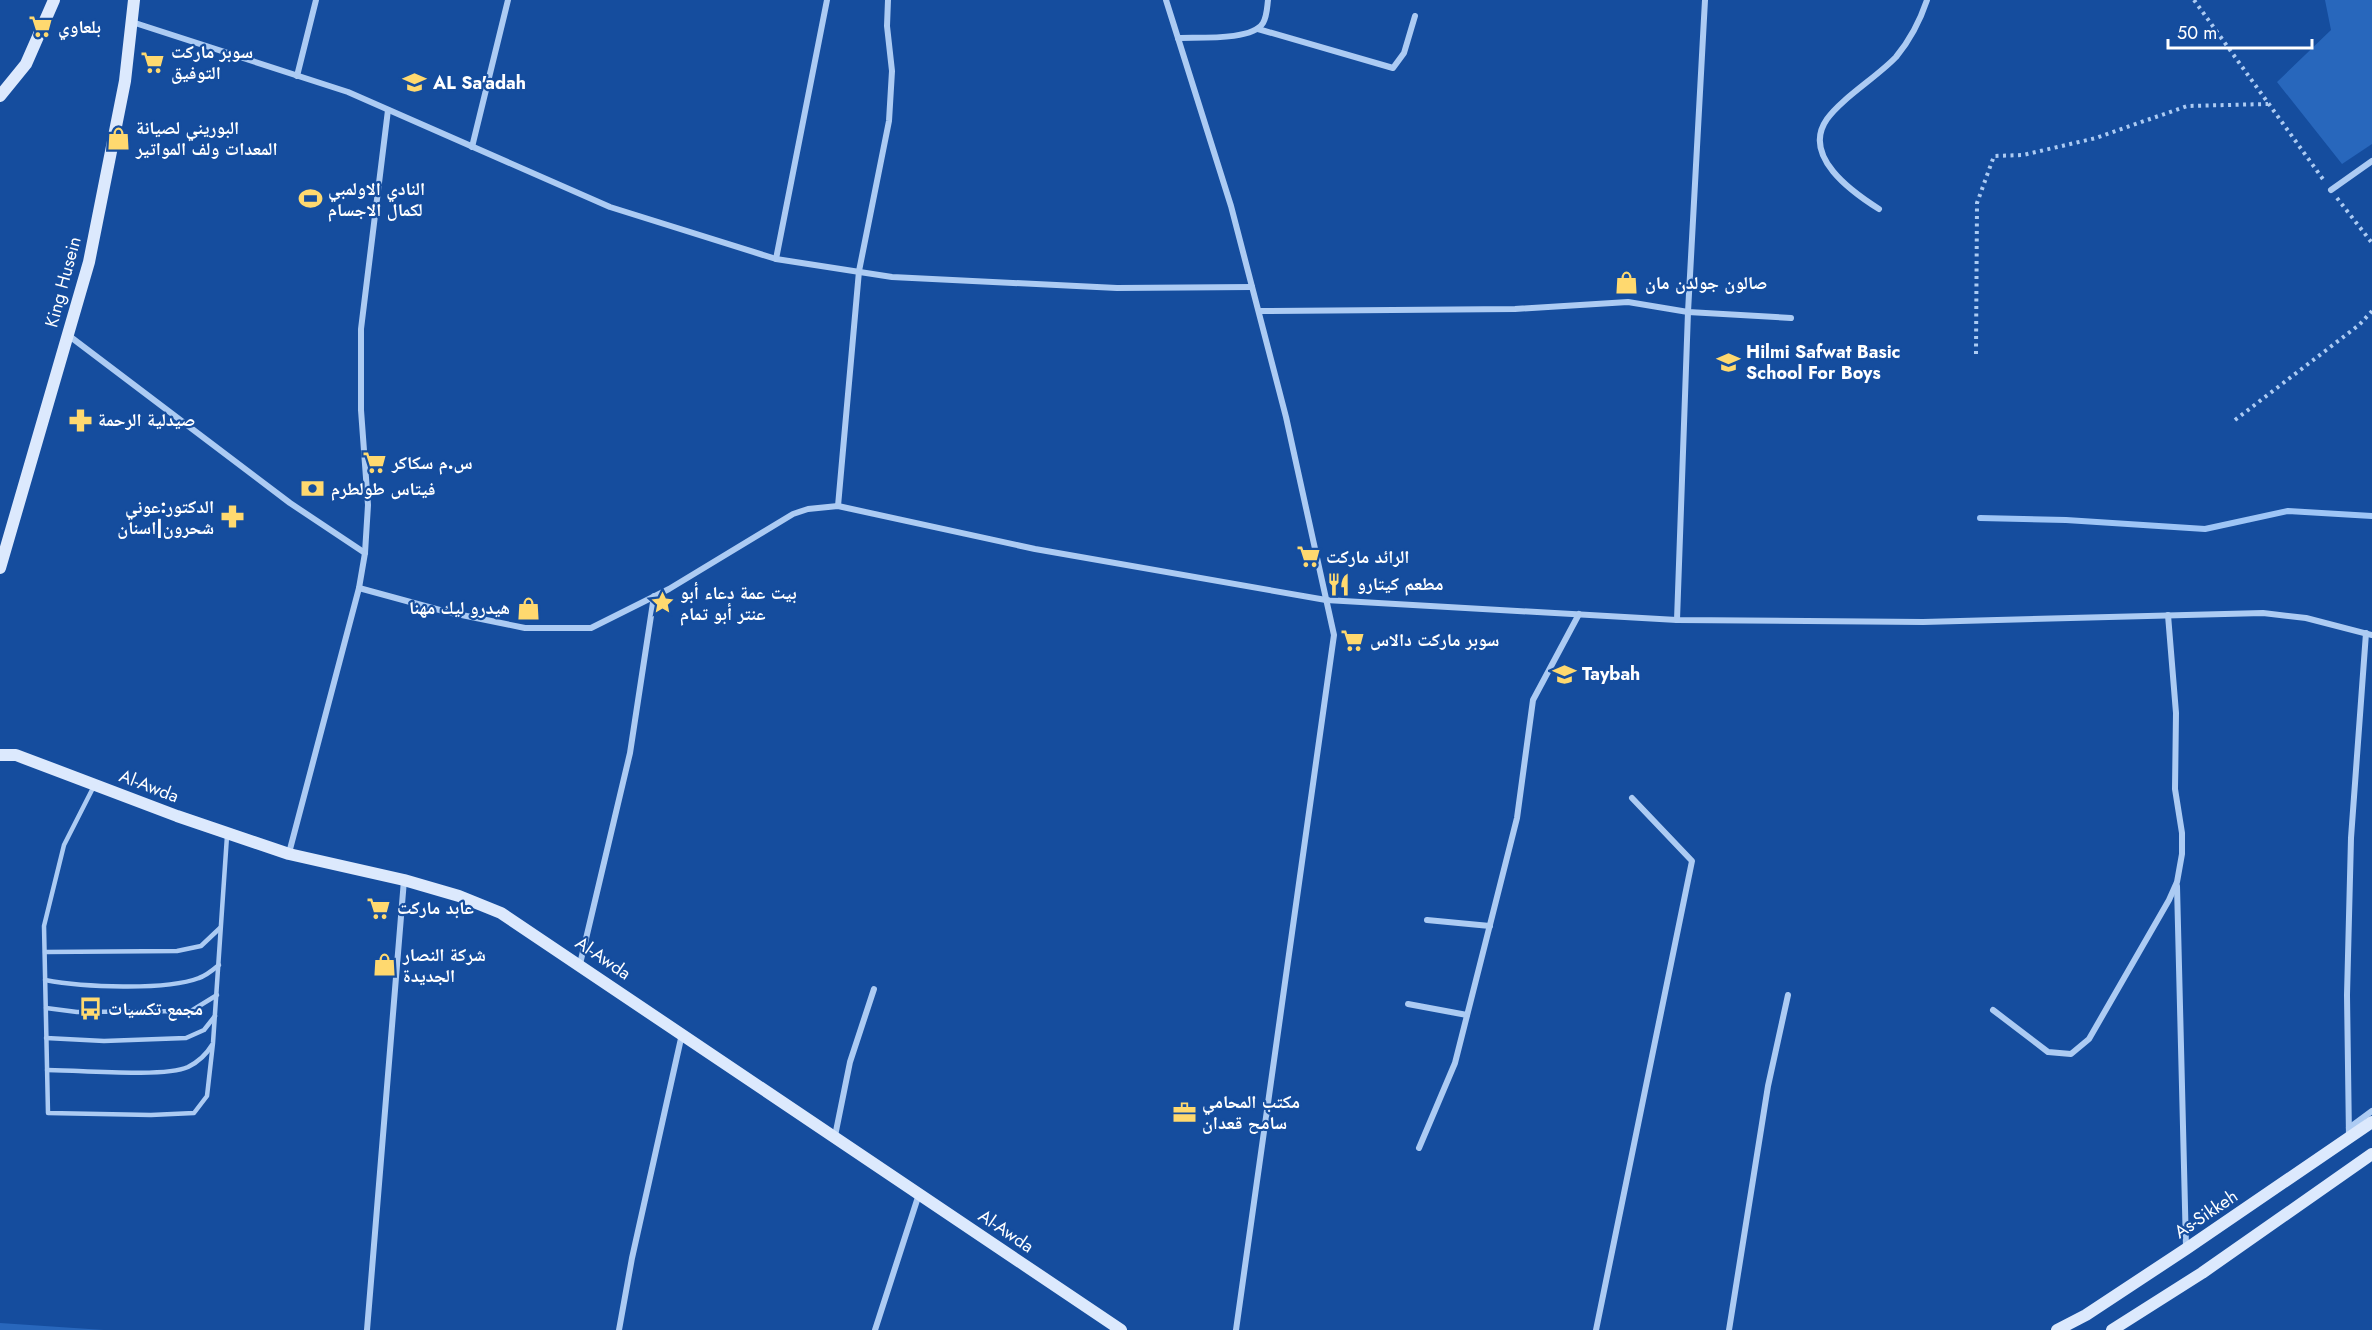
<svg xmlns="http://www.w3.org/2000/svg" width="2372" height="1330" font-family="Jost,'Noto Naskh Arabic',sans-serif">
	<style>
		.green { fill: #2867bc }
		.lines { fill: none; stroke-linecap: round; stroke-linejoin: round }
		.stream { stroke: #9ec5f6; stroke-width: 6 }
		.path { stroke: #accbf3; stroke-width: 4; stroke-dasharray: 3 4.5; stroke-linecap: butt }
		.lane { stroke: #accbf3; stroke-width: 4.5 }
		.street { stroke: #accbf3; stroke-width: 6 }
		.secondary { stroke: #dce9fd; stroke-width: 12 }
		.labels { text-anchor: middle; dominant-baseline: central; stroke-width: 4.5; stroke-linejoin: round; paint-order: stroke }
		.poi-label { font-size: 18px; font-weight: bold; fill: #fff; stroke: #154d9e; text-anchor: start }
		.street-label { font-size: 18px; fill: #fff; stroke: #154d9e }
	</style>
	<rect width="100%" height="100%" fill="#154d9e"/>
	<g class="green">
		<path d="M2325,0H2372V144L2342,164L2277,82L2331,30Z"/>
		<path d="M0,1323L104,1330H0Z"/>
	</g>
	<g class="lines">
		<path class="stream" d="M1980,518L2066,520L2205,529L2288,511L2372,516"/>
		<g class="path">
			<path d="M2194,0L2325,182"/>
			<path d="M2337,198L2372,243"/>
			<path d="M1976,354L1977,203L1994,156L2023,155L2096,138L2187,106L2268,104"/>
			<path d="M2235,420L2359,325L2372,311"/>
		</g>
		<g class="lane">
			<path d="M94,786L64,845L44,926L48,1113L151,1115L194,1113L207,1096L213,1043L227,836"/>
			<path d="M45,952L177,951L201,946L220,928"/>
			<path d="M45,980C82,987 165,991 199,978C206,976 213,970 219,965"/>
			<path d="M46,1008L77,1012L191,1011L217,995"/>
			<path d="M46,1038L104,1041L186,1038L204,1030L215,1016"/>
			<path d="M47,1070C77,1070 164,1078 188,1067C198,1062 206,1055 212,1045"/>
		</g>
		<g class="street">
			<path d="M1166,0L1231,206L1286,417L1334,635L1236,1330"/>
			<path d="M132,22L348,92L610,207L776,259L892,277L1117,288L1252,287"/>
			<path d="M1258,29L1393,68L1404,53L1415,16"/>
			<path d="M1178,38C1199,37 1252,41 1263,23C1267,16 1267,8 1268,0"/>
			<path d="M297,76L316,0"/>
			<path d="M472,147L508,0"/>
			<path d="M2331,190L2372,161"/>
			<path d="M1879,209C1852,192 1801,156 1827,119C1842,98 1877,77 1896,57C1910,40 1920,21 1927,0"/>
			<path d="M776,259L827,0"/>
			<path d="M1259,311L1515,309L1628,302L1688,312L1791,318"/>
			<path d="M68,335L290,503L365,553"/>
			<path d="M838,506L859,271L889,121L892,71L887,26L888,0"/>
			<path d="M359,588L447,612L525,628H591L669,589L793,514L808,509L838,506L1035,549L1326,600L1677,620L1923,622L2263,613L2306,618L2372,635"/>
			<path d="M1677,620L1688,312L1705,0"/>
			<path d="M289,853L359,588L365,553L368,505L361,410V329L388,110"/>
			<path d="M2177,886L2186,1247"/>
			<path d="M1427,920L1490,926"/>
			<path d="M580,964L630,753L654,596"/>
			<path d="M1408,1004L1467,1015"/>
			<path d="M1993,1010L2048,1052L2071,1054L2089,1039L2169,900L2177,882L2182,854V833L2175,789L2176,713L2168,615"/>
			<path d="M2349,1128L2372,1111"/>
			<path d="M835,1136L850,1062L874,989"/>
			<path d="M2349,1138L2347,995L2351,838L2366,633"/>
			<path d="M1419,1148L1455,1063L1517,818L1533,700L1579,614"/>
			<path d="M367,1330L404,880"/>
			<path d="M619,1330L632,1258L682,1034"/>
			<path d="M875,1330L919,1194"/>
			<path d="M1596,1330L1692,861L1632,798"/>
			<path d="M1729,1330L1768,1086L1788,995"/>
		</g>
		<g class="secondary">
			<path d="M0,96L26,64L54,0"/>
			<path d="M0,568L89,262L125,81L134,0"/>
			<path d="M0,755H16L177,816L289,854L404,880L459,896L501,913L1121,1330"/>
			<path d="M2057,1330L2086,1315L2186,1249L2372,1122"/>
			<path d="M2112,1330L2202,1273L2372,1154"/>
		</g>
	</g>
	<defs>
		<symbol id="supermarket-bare" viewBox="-9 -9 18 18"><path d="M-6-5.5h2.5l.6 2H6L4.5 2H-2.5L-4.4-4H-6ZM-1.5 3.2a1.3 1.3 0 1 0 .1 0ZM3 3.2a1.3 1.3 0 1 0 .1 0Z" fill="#ffd96f" stroke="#154d9e" stroke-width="2.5" paint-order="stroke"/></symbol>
		<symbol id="university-bare" viewBox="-9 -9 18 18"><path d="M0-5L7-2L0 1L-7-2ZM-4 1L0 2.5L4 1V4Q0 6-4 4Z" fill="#ffd96f" stroke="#154d9e" stroke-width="2.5" paint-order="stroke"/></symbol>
		<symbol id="shop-bare" viewBox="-9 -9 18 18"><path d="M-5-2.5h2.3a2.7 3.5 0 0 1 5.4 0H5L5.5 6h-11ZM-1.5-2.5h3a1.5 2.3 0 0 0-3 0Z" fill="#ffd96f" stroke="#154d9e" stroke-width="2.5" paint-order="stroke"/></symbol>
		<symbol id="stadium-bare" viewBox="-9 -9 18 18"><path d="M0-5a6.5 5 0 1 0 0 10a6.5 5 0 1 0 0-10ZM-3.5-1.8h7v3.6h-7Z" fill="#ffd96f" stroke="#154d9e" stroke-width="2.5" paint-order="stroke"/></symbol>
		<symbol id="school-bare" viewBox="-9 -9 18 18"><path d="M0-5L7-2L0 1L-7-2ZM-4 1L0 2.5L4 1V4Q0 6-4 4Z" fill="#ffd96f" stroke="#154d9e" stroke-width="2.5" paint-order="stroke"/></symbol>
		<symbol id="pharmacy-bare" viewBox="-9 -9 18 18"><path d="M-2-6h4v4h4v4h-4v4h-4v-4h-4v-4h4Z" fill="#ffd96f" stroke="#154d9e" stroke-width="2.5" paint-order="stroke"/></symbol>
		<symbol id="bank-bare" viewBox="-9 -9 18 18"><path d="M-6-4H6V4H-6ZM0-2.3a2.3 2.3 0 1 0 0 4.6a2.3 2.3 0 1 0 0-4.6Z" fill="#ffd96f" stroke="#154d9e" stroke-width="2.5" paint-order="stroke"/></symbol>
		<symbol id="restaurant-bare" viewBox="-9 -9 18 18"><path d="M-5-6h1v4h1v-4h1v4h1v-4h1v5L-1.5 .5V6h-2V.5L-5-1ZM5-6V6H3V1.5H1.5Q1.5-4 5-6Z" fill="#ffd96f" stroke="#154d9e" stroke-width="2.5" paint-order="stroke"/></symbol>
		<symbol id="sight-bare" viewBox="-9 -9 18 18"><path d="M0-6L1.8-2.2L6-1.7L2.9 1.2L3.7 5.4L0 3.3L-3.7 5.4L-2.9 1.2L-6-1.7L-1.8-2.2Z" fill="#ffd96f" stroke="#154d9e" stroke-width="2.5" paint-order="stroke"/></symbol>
		<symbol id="bus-bare" viewBox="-9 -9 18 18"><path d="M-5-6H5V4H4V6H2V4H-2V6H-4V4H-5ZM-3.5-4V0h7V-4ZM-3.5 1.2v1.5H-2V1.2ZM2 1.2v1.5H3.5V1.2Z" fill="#ffd96f" stroke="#154d9e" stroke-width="2.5" paint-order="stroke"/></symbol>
		<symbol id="office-bare" viewBox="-9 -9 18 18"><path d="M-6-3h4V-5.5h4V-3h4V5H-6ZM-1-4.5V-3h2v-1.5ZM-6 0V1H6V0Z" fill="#ffd96f" stroke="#154d9e" stroke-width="2.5" paint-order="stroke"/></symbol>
	</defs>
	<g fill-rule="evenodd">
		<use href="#supermarket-bare" x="24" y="10" width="33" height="33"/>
		<use href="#supermarket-bare" x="136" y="46" width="33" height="33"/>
		<use href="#university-bare" x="398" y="66" width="33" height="33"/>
		<use href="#shop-bare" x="102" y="122" width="33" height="33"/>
		<use href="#stadium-bare" x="294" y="182" width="33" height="33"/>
		<use href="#shop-bare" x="1610" y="266" width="33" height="33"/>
		<use href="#school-bare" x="1712" y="346" width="33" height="33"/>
		<use href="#pharmacy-bare" x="64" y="404" width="33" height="33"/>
		<use href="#supermarket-bare" x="358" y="446" width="33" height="33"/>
		<use href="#bank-bare" x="296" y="472" width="33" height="33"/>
		<use href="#pharmacy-bare" x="216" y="500" width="33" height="33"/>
		<use href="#supermarket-bare" x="1292" y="540" width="33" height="33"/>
		<use href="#restaurant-bare" x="1322" y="568" width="33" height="33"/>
		<use href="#sight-bare" x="646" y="586" width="33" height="33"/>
		<use href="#shop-bare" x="512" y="592" width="33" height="33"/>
		<use href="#supermarket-bare" x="1336" y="624" width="33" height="33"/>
		<use href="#school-bare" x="1548" y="658" width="33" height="33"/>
		<use href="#supermarket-bare" x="362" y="892" width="33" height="33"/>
		<use href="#shop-bare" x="368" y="948" width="33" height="33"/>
		<use href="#bus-bare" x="74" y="992" width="33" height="33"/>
		<use href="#office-bare" x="1168" y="1096" width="33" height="33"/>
	</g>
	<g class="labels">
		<g class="poi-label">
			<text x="58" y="27">بلعاوي</text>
			<text x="171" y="52">سوبر ماركت<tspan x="171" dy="21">التوفيق</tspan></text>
			<text x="433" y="83">AL Sa'adah</text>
			<text x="136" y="128">البوريني لصيانة<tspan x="136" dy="21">المعدات ولف المواتير</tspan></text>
			<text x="328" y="189">النادي الاولمبي<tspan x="328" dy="21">لكمال الاجسام</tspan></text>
			<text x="1645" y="283">صالون جولدن مان</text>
			<text x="1746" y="352">Hilmi Safwat Basic<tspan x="1746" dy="21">School For Boys</tspan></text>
			<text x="98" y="420">صيدلية الرحمة</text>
			<text x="392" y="463">س.م سكاكر</text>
			<text x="331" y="489">فيتاس طولطرم</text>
			<text x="214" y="507" text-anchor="end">الدكتور:عوني<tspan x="214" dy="21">شحرون|اسنان</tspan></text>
			<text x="1326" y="557">الرائد ماركت</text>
			<text x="1357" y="584">مطعم كيتارو</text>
			<text x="680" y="593">بيت عمة دعاء أبو<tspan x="680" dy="21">عنتر أبو تمام</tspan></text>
			<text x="510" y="608" text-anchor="end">هيدرو ليك مهنا</text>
			<text x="1370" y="640">سوبر ماركت دالاس</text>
			<text x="1582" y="674">Taybah</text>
			<text x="397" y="908">عابد ماركت</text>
			<text x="403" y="955">شركة النصار<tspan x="403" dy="21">الجديدة</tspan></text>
			<text x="108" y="1009">مجمع تكسيات</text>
			<text x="1202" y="1102">مكتب المحامي<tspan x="1202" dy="21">سامح قعدان</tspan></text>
		</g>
		<g class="street-label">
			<text transform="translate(63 282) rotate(-75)">King Husein</text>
			<text transform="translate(149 786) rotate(21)">Al-Awda</text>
			<text transform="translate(603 958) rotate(34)">Al-Awda</text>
			<text transform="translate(2206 1214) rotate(-34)">As-Sikkeh</text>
			<text transform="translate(1006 1231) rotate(34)">Al-Awda</text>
		</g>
	</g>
	<path d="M2168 39v9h144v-9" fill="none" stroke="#ffffff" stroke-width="3"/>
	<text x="2177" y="39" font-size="18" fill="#ffffff" stroke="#154d9e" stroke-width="4.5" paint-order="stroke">50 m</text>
</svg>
